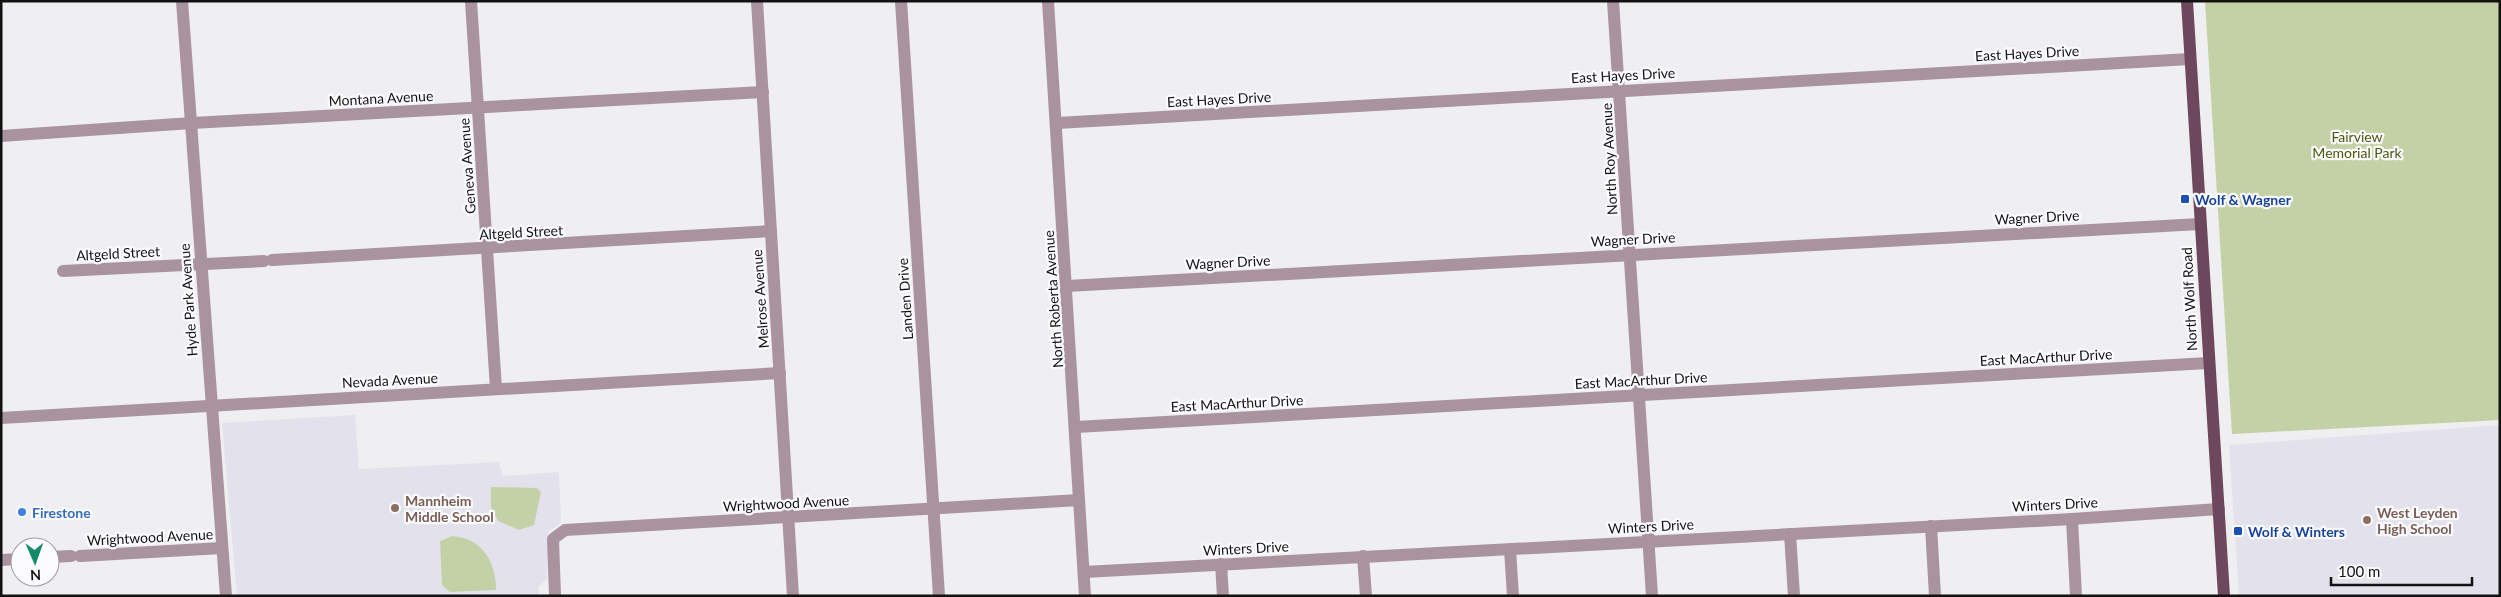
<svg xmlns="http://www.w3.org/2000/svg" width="2501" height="597" font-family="Lato,sans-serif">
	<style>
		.built { fill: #e3e2ec }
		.green { fill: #c4d1a6 }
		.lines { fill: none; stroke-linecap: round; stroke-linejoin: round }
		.minor { stroke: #a9939e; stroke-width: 12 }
		.major { stroke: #6d485c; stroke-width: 12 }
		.transit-dot { fill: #1a4fb4; stroke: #fcfcff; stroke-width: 2 }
		.education-dot { fill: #8d6e63; stroke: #fcfcff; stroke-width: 2 }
		.shop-dot { fill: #3f7fe0; stroke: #fcfcff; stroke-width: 2 }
		.labels { text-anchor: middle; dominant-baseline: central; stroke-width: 4.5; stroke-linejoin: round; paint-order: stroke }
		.street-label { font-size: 14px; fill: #121213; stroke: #fcfcff }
		.park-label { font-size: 14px; fill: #48580d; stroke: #fcfcff }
		.transit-label { font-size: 14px; font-weight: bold; fill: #164399; stroke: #fcfcff; text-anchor: start }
		.education-label { font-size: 14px; font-weight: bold; fill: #785e54; stroke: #fcfcff; text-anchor: start }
		.shop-label { font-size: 14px; font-weight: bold; fill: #366cbe; stroke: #fcfcff; text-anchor: start }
	</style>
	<rect width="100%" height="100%" fill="#efeef1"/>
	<g class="built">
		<path d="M355,415L359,469L499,462L503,476L559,472L561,523L548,532L547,578L538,588L539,596H237L222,423Z"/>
		<path d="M2500,425V596H2239L2229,445Z"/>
	</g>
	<g class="green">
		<path d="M2205,1H2500V420L2232,434Z"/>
		<path d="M491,487L537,488L541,492L534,525L519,530L498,521L491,507Z"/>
		<path d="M452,536C482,538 496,562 496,590L450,592L442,585L440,541Z"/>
	</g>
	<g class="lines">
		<g class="minor">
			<path d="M182,1L226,596"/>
			<path d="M471,1L496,389"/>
			<path d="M757,1L793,596"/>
			<path d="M901,1L939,596"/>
			<path d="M1048,1L1085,596"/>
			<path d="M1613,1L1652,596"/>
			<path d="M1057,123L2190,59"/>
			<path d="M1,136L192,123L763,92"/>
			<path d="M272,260L771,231"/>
			<path d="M63,271L264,261"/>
			<path d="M1067,286L2200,224"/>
			<path d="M1,418L780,373"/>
			<path d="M1076,427L2208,363"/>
			<path d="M2072,519L2076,596"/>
			<path d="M1931,526L1935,596"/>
			<path d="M1790,534L1794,596"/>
			<path d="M1510,549L1513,596"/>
			<path d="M80,556L222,548"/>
			<path d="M1363,556L1366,596"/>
			<path d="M50,557L71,556"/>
			<path d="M1,560L20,559"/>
			<path d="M1221,564L1223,596"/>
			<path d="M1084,572L2072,519L2219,509"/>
			<path d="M555,596L553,539L565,530L1079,500"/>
		</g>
		<path class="major" d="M2187,1L2224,596"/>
	</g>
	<g class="transit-dot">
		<rect x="2180" y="194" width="10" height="10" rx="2.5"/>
		<rect x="2233" y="526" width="10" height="10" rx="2.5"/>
	</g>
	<g class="education-dot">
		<circle cx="395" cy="508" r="5"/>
		<circle cx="2367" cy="520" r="5"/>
	</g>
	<circle class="shop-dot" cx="22" cy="512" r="5"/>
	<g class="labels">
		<g class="street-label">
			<text transform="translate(2027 53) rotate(-3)">East Hayes Drive</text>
			<text transform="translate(1623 75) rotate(-3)">East Hayes Drive</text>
			<text transform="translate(381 98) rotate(-3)">Montana Avenue</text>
			<text transform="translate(1219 99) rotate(-3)">East Hayes Drive</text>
			<text transform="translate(1609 159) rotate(-93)">North Roy Avenue</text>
			<text transform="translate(467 166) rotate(-94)">Geneva Avenue</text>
			<text transform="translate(2037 217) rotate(-3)">Wagner Drive</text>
			<text transform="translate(521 232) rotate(-3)">Altgeld Street</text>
			<text transform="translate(1633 239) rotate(-3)">Wagner Drive</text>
			<text transform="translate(118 253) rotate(-3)">Altgeld Street</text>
			<text transform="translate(1228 262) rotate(-3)">Wagner Drive</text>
			<text transform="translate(760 299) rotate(-94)">Melrose Avenue</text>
			<text transform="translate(905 299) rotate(-94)">Landen Drive</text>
			<text transform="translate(1053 299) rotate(-94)">North Roberta Avenue</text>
			<text transform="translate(2189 299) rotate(-93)">North Wolf Road</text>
			<text transform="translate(188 300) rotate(-94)">Hyde Park Avenue</text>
			<text transform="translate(2046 357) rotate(-3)">East MacArthur Drive</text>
			<text transform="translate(390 380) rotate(-3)">Nevada Avenue</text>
			<text transform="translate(1641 380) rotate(-3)">East MacArthur Drive</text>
			<text transform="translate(1237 403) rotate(-3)">East MacArthur Drive</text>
			<text transform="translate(786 503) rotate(-3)">Wrightwood Avenue</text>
			<text transform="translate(2055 504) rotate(-3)">Winters Drive</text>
			<text transform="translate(1651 526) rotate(-3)">Winters Drive</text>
			<text transform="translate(150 537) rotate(-3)">Wrightwood Avenue</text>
			<text transform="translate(1246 548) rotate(-3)">Winters Drive</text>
		</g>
		<g class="park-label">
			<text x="2357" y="136">Fairview<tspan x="2357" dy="16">Memorial Park</tspan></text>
		</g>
		<g class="transit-label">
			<text x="2195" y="199">Wolf &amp; Wagner</text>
			<text x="2248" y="531">Wolf &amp; Winters</text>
		</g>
		<g class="education-label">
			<text x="405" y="500">Mannheim<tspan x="405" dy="16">Middle School</tspan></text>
			<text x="2377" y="512">West Leyden<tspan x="2377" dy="16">High School</tspan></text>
		</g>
		<g class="shop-label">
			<text x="32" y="512">Firestone</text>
		</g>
	</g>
	<rect width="2501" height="597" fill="none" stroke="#121213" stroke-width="5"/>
	<g transform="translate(35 562) rotate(178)"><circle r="24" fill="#fcfcff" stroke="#9e9ea1"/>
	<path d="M0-4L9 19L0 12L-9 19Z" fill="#158a6b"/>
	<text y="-8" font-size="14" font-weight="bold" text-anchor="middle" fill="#121213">N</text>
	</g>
	<path d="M2331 577v8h141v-8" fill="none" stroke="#121213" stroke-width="2.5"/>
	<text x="2338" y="577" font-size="15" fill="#121213" stroke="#fcfcff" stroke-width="4" paint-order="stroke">100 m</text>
</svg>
